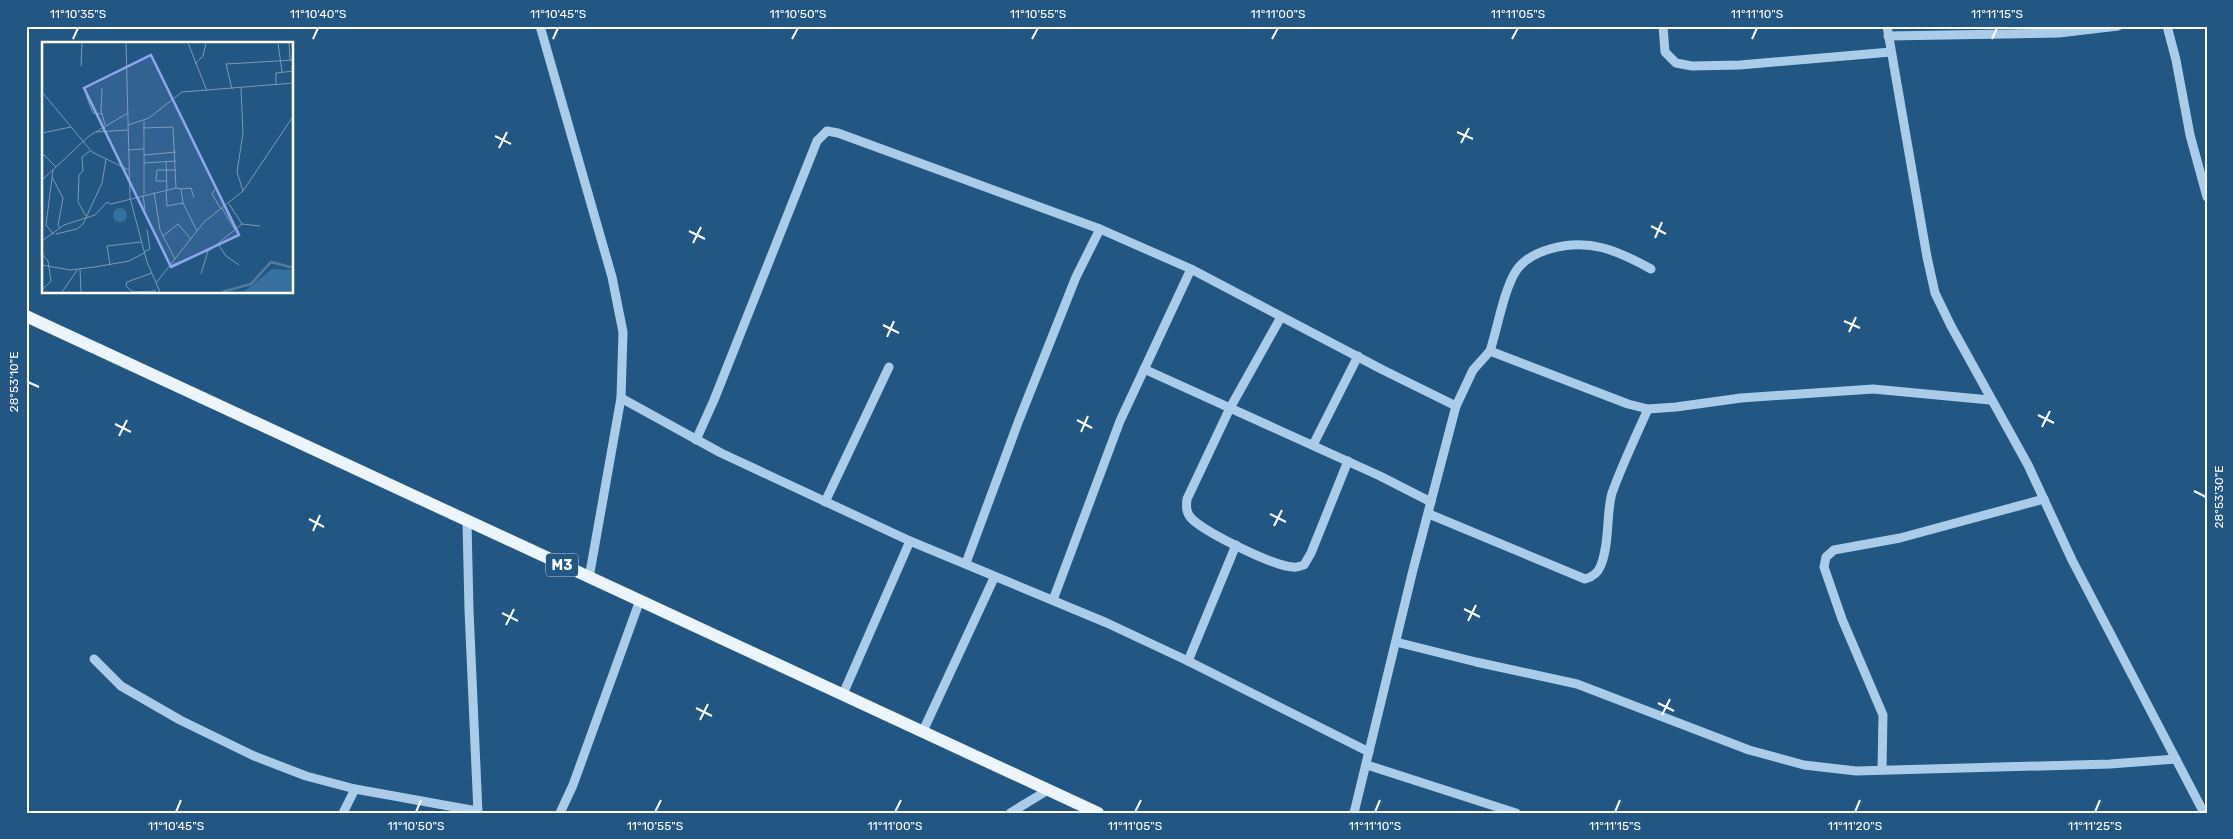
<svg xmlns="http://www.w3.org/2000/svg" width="2233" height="839" font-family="Rubik,sans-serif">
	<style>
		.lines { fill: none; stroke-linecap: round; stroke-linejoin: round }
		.minor { stroke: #aacce8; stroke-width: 9 }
		.major { stroke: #ecf5fe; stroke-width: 12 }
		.ticks { fill: none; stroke: #fff; stroke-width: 2 }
		.labels { text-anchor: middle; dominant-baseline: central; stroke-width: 5; stroke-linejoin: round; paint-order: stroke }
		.shield { fill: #225683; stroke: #bdccda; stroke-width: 1 }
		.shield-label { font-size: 14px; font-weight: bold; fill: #fff }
		.inset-river { fill: none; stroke: #557a9a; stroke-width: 2.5 }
		.inset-road { fill: none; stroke: #7a9ab5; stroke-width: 1 }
		.view { fill: #8ea6ec; fill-opacity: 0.15; stroke: #8ea6ec; stroke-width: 2.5 }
		.inset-edge { fill: none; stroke: #fff; stroke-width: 2.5 }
		.neatline { fill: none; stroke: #fff; stroke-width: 2 }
		.ticks-label { font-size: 12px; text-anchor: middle; fill: #fff }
	</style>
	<rect width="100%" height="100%" fill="#225683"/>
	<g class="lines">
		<g class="minor">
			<path d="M540,26L612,277L623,332L621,398L589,578"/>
			<path d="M1663,26L1665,52L1676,63L1692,66L1740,65L1891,52"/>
			<path d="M1887,26L1927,257L1935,293L1951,326L2028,465L2072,560L2204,813"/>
			<path d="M2167,26L2176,60L2190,135L2207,197"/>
			<path d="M1888,36L2059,33L2118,26"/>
			<path d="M1281,317L1230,408L1187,499C1186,507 1186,514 1193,520C1209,534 1273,566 1293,567C1296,568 1300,566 1304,565L1311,553L1348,461"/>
			<path d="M1490,351C1497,330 1504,289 1516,271C1524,259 1536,253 1550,249C1589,238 1617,250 1651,269"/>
			<path d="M1144,369L1380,476L1431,502"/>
			<path d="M621,398L721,453L910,541L1107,623L1188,661L1369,752"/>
			<path d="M696,440L714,400L817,141L827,131L838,133L1100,229L1191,269L1383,370L1456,406"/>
			<path d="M1313,445L1358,356"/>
			<path d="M825,502L889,367"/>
			<path d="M1429,514L1585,579C1593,577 1598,573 1601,565C1610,542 1606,514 1612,493C1622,465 1636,436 1648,409"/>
			<path d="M467,522L469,610L478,813"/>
			<path d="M966,563L1019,420L1076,277L1100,229"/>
			<path d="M1053,600L1120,421L1191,269"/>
			<path d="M1396,642L1476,662L1577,684L1749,750L1804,765L1856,771L2110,764L2176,759"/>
			<path d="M94,659L121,686L180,720L254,756L306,776L355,789L477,811"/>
			<path d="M1188,661L1236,545"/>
			<path d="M843,694L910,541"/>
			<path d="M923,731L994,578"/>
			<path d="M1367,765L1516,813"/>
			<path d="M1882,770L1883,715L1842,619L1824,567L1826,557L1834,550L1900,538L2044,499"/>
			<path d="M343,813L355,789"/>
			<path d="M560,813L573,785L640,600"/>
			<path d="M1010,813L1048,790"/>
			<path d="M1354,813L1413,570L1456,406L1473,370L1490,351L1628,404L1648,409L1676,407L1741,398L1873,389L1990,400"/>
		</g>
		<path class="major" d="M26,316L1098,813"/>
	</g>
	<path class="ticks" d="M73,39L78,28M313,39L318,28M553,39L558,28M792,39L798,28M1032,39L1038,28M1272,39L1278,28M1512,39L1518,28M1752,39L1757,28M1992,39L1997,28M1457,132L1473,139M495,136L511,144M1461,143L1469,128M499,148L507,132M1651,226L1666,234M689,231L705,239M1655,238L1662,222M693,243L701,227M1844,321L1860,328M883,325L899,333M1849,332L1856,317M887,337L894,321M28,382L39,387M2038,415L2054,423M1077,420L1092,428M115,424L131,432M2042,427L2050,411M1081,432L1088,416M119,436L127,420M2194,491L2206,497M1270,514L1286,522M309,519L324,527M1274,526L1282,510M313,531L320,515M1464,609L1480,617M502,613L518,621M1468,621L1476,605M506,625L514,609M1658,703L1674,711M696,708L712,716M1662,715L1670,699M700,720L708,704M176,812L181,800M416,812L421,800M655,812L661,800M895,812L901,800M1135,812L1141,800M1375,812L1380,800M1615,812L1620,800M1855,812L1860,800M2095,812L2100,800"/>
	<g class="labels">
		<rect class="shield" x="546" y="553.5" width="32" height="23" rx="4"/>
		<g class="shield-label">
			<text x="562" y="565">M3</text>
		</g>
	</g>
	<g transform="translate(42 42)">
		<rect width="251" height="251" fill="#225683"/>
		<path d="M71 173a7 7 0 1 1 14 0a7 7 0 1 1-14 0ZM230,227L251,228V250H201Z" fill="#3670a0"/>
		<path class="inset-river" d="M180,250L209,242L229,220L252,226"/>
		<path class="inset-road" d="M84,1L88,156L105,220L118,250M146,1L165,49M236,1L240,30M247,1L248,18M153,22L161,14L164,1M39,24L40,1M234,43V31L252,29M60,46L59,68L63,83M199,46L201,91L195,130L201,149M190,47L184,22L252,18M0,50L50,110L87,128M44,53L51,71L60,72M102,79V152M86,83L107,76L140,50L252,41M101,86L131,85L134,146M54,90L86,88M0,91L29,85M86,108L101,107M0,111L14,125M102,113L134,110M124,119L125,148M102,121L134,119M11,128L4,183L12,193M10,135L21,156L16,183L18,186M0,138L47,94L86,71M125,139H114L115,128H134M139,147L149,146L152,156M173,147L170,152L179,167M124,148L125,164L141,161M112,150L118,188L133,217M101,153L103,168M187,162L200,182L218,184M180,166L193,188M44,174L36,160L37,133L41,129L40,115L48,109M14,192L35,187L41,182L60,141L64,117M121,194L136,182L149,197M0,199L22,183L53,173L65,160L69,162L134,146L139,147L141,161L155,189M176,202L184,214L197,223M102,210L108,207L105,188M0,212L6,219L9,239L0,248M0,223L28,228L53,225L87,219L102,211M68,223L65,204L99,200M130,223L168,208L200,182M38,227L39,250M110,231L85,240L84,244L91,250L114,249M159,232L166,209M114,241L162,180L201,149L252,73M20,250L36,227"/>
		<path class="view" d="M109,13L197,193L129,225L42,46Z"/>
		<rect width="251" height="251" class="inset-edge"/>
	</g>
	<rect width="2233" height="839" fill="none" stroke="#225683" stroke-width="55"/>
	<rect x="28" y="28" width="2178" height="784" class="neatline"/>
	<g class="ticks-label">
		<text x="78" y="18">11°10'35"S</text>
		<text x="318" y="18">11°10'40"S</text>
		<text x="558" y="18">11°10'45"S</text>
		<text x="798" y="18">11°10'50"S</text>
		<text x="1038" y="18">11°10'55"S</text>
		<text x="1278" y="18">11°11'00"S</text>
		<text x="1518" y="18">11°11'05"S</text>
		<text x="1757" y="18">11°11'10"S</text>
		<text x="1997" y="18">11°11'15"S</text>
		<text transform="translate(14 382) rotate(-90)" y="4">28°53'10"E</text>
		<text transform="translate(2219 497) rotate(-90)" y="4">28°53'30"E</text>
		<text x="176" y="830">11°10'45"S</text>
		<text x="416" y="830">11°10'50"S</text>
		<text x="655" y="830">11°10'55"S</text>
		<text x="895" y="830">11°11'00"S</text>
		<text x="1135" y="830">11°11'05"S</text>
		<text x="1375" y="830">11°11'10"S</text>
		<text x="1615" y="830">11°11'15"S</text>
		<text x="1855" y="830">11°11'20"S</text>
		<text x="2095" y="830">11°11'25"S</text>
	</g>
</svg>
